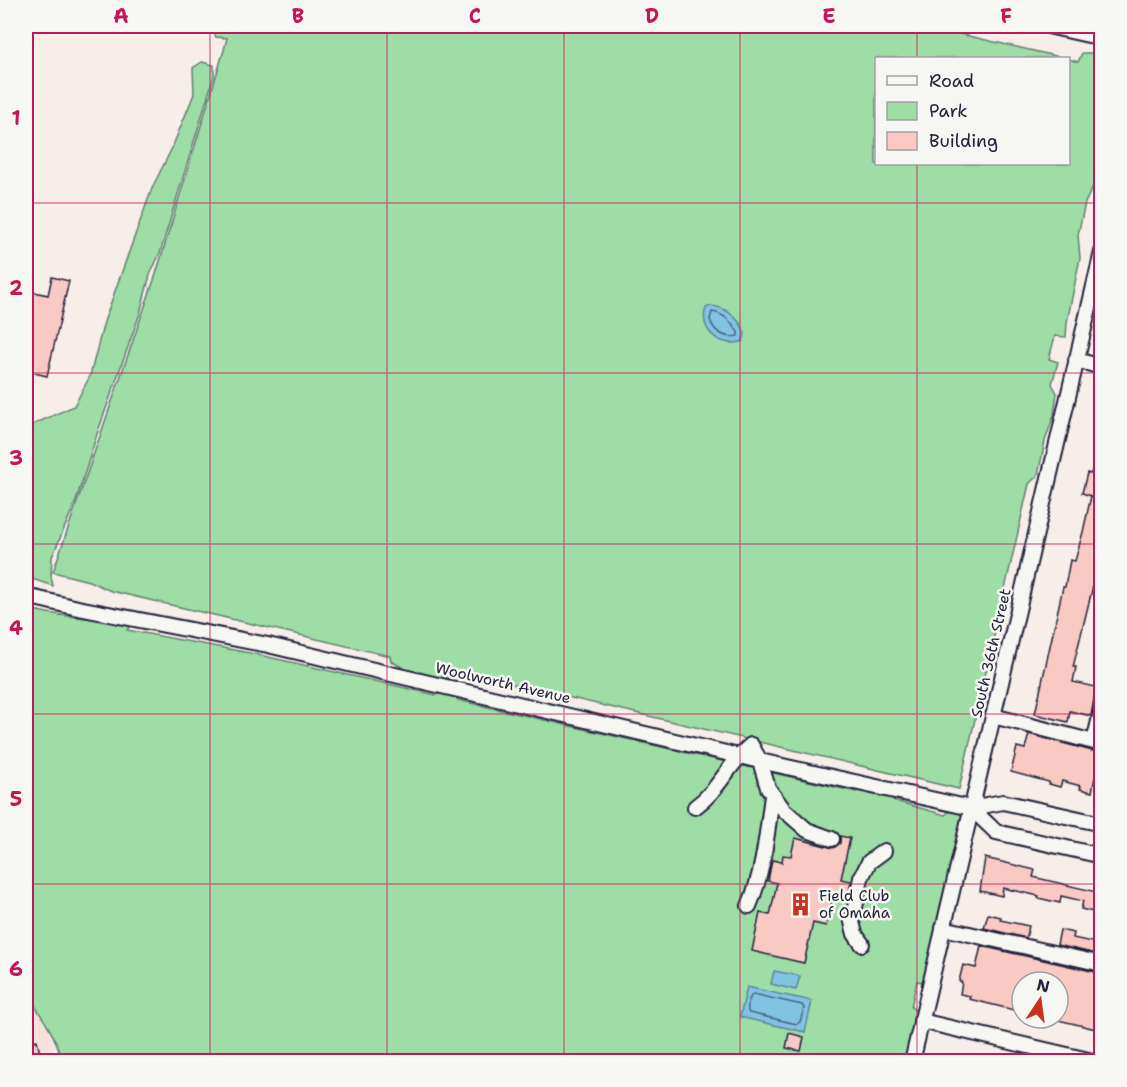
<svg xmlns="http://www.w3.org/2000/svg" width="1127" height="1087" font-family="'Shantell Sans',sans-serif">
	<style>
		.built { fill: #f8e2de }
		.green { fill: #9edda6; stroke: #608070; stroke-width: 1.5 }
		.water { fill: #82c3e3; stroke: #5c83a0; stroke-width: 1.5 }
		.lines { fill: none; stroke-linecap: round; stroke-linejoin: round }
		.shore { stroke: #48627e; stroke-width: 1.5 }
		.building { fill: #f9c9c3; stroke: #22223b; stroke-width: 1.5 }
		.minor-casing { stroke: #22223b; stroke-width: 18 }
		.minor { stroke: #f6f6f2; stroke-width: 14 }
		.grid { fill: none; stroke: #c2185b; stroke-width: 1.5; stroke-opacity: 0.55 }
		.labels { text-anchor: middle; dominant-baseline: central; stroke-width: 5; stroke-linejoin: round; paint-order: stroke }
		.street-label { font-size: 15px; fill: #22223b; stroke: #f6f6f2 }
		.poi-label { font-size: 15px; fill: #22223b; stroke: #f6f6f2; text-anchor: start }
		.neatline { fill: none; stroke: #c2185b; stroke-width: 2 }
		.grid-label { font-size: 20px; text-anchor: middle; font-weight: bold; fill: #c2185b }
	</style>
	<rect width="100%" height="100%" fill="#f7ede9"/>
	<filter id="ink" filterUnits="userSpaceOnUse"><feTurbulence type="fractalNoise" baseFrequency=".0167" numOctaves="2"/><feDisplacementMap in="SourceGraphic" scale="12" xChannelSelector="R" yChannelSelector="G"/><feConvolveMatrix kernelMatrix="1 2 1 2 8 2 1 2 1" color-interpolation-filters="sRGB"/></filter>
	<g filter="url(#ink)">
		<path class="built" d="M26,915L56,1061H26Z"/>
		<g class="green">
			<path d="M211,26H925L1064,58H876V164H1068L1069,59L1078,62L1082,53H1095L1101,55V169L1085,203L1078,235L1080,258L1067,322L1066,337L1055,336L1049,359L1058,362L1052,384L1057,393L1054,415L1045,441L1038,475L1029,484L959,789L461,672L455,678C433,679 410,673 391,661L390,656L111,591L89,581L53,572L156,274L224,50L227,38L216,37Z"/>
			<path d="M202,62L214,65V76L160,253L150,275L140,313L97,434L76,501L52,557L51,576L53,586L26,577V441L34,424L74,406L90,376L104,322L130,249L153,186L172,148L194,94L193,68Z"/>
			<path d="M26,608C60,619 96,615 130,626L127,630L255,654L436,695C443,692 453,695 458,700L856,792L862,789L888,796L895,801L945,815L950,811H960L966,818L929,975L921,982L917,981L911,1007L919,1013L913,1061H61C57,1033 38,1014 26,990Z"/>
		</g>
		<g class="water">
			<path d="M710,306C725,306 741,319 745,334L743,341C722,349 698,331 706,308Z"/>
			<path d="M774,971L800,976L796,990L771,984Z"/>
			<path d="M747,987L812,1001L805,1032L740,1017Z"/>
		</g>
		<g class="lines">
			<g class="shore">
				<path d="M712,312C723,313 733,323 738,332V336C725,339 713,332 710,319Z"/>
				<path d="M753,994L802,1005L804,1008L800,1022L797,1024L749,1013C746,1009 749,997 753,994Z"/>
			</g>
		</g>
		<g class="building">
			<path d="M52,277L69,281L47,376L26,371V331L34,292L48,295Z"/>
			<path d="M1098,446H1101V570L1098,587L1093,586L1073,667H1076L1073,682L1096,687L1091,716L1070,711L1068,722L1035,714L1063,587H1065L1070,560L1075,561L1083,532L1091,496L1082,493L1087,473L1091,474Z"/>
			<path d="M1029,734L1092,751L1097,750L1101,747V778L1095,777L1092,792L1080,789L1081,786L1062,781L1060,787L1049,784V782L1011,772L1017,747L1025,749Z"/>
			<path d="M840,836L850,838L841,879L851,881L848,899L833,895L826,926L813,923L804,963L752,951L760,913L770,915L777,883L768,881L772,860L782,862L783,855L791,856L795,838L833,848L840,843Z"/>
			<path d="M985,858L1035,870L1033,877L1101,893V914L1081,909L1083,901L1061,896L1060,903L1038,898L1039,896L1003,888L1002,896L980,891Z"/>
			<path d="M988,914L1001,917L1000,920L1029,926L1026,938L984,928Z"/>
			<path d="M1060,930L1074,933L1073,938L1101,944V955L1057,945Z"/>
			<path d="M981,946L1100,973L1093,999L1101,1001L1096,1029L1058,1020V982H1022V1012L969,999L970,996L960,994L962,982L959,981L963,965L976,968Z"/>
			<path d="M789,1033L804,1037L801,1051L786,1048Z"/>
			<path d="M37,1040L42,1062H26V1043Z"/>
		</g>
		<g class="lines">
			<defs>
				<g id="minor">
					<path d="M1048,26L1102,38"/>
					<path d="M1076,360L1102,367"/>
					<path d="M26,596L78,608L268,645L760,761L971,808L1003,802L1102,824"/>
					<path d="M993,716L1094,742L1102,708"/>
					<path d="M695,807C719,790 729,763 751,745L760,761L768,788L784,810L807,830L832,839"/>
					<path d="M971,808L996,832L1102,856"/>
					<path d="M749,906C764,871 767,832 772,796"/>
					<path d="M943,928L1102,964"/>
					<path d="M862,944L855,934L852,922L861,878L869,862L884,851"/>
					<path d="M921,1021L1097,1062"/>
					<path d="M912,1062L1102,252"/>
				</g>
			</defs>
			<use href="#minor" class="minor-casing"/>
			<use href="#minor" class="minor"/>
		</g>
	</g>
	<path class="grid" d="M210,26V1062M387,26V1062M564,26V1062M740,26V1062M917,26V58M917,164V1062M26,203H1102M26,373H1102M26,544H1102M26,714H1102M26,884H1102"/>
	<defs>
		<symbol id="building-bare" viewBox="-9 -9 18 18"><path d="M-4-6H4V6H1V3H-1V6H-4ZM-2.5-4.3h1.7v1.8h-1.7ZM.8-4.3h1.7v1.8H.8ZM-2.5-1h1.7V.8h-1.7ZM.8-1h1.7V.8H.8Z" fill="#c8321e" stroke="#f6f6f2" stroke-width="2.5" paint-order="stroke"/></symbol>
	</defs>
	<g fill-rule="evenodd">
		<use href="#building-bare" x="784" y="888" width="33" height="33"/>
	</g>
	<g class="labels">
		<g class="street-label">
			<text transform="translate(991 653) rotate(-77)">South 36th Street</text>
			<text transform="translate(503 683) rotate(13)">Woolworth Avenue</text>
		</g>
		<g class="poi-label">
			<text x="819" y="896">Field Club<tspan x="819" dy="17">of Omaha</tspan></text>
		</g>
	</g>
	<rect width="1127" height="1087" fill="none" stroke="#f6f6f2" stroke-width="66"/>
	<rect x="875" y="57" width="195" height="108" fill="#f6f6f2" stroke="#a1a1a9" stroke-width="1.5"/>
	<rect x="887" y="76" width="30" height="9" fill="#f6f6f2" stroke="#a1a1a9" stroke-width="1.5"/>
	<text x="929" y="87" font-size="18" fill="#22223b">Road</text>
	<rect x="887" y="102" width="30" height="18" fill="#9edda6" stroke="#a1a1a9" stroke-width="1.5"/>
	<text x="929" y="117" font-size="18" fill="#22223b">Park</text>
	<rect x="887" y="132" width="30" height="18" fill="#f9c9c3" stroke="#a1a1a9" stroke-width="1.5"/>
	<text x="929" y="147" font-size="18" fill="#22223b">Building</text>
	<g transform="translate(1040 1000) rotate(13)"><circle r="28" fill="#f6f6f2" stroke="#a1a1a9" stroke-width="1.5"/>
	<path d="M0-4.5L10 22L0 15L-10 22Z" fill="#c8321e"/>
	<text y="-9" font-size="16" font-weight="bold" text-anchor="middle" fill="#22223b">N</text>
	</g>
	<rect x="33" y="33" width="1061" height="1021" class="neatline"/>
	<g class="grid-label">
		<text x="121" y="23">A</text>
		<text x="298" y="23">B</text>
		<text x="475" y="23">C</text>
		<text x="652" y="23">D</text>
		<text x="829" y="23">E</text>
		<text x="1006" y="23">F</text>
		<text x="16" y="125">1</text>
		<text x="16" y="295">2</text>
		<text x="16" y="465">3</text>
		<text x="16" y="635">4</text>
		<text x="16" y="806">5</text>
		<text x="16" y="976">6</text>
	</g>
</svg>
